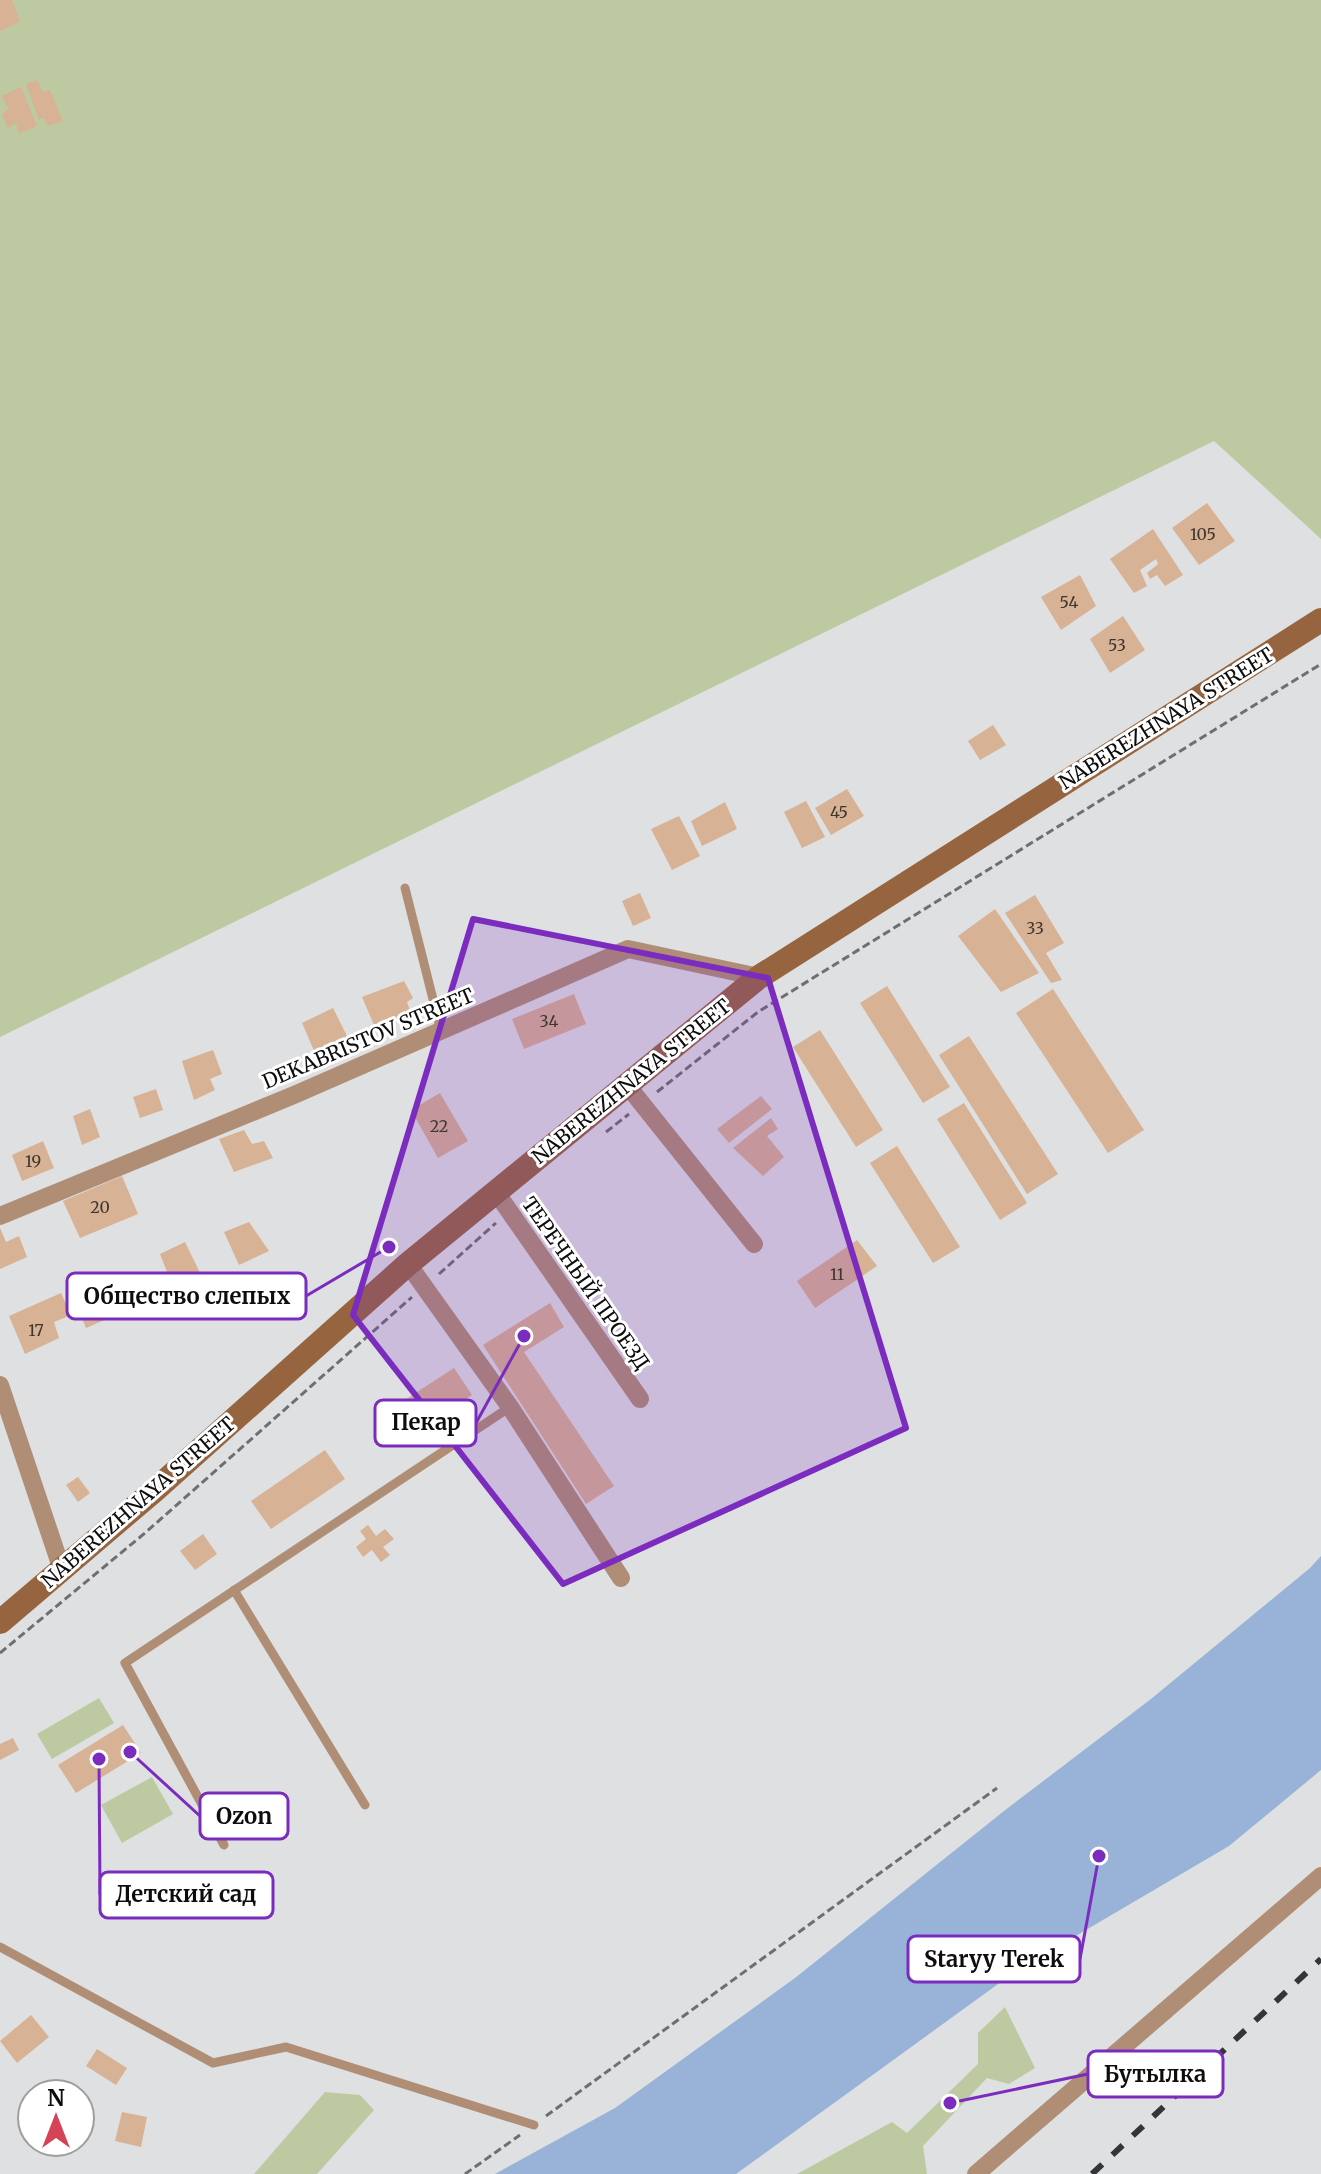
<svg xmlns="http://www.w3.org/2000/svg" width="1321" height="2174" font-family="Merriweather,serif">
	<style>
		.green { fill: #bdcaa1 }
		.water { fill: #98b3d7 }
		.building { fill: #d8b294 }
		.lines { fill: none; stroke-linecap: round; stroke-linejoin: round }
		.path { stroke: #6f6f71; stroke-width: 3; stroke-dasharray: 8 4; stroke-linecap: butt }
		.lane { stroke: #b08e75; stroke-width: 9 }
		.street { stroke: #b08e75; stroke-width: 18 }
		.secondary { stroke: #966540; stroke-width: 24 }
		.rail { stroke: #343536; stroke-width: 6; stroke-dasharray: 14 14; stroke-linecap: butt }
		.marked { fill: #7b2cbf; fill-opacity: 0.2; stroke: #7b2cbf; stroke-width: 6; stroke-linejoin: round }
		.labels { text-anchor: middle; dominant-baseline: central; stroke-width: 6; stroke-linejoin: round; paint-order: stroke }
		.number-label { font-size: 16px; fill: #403630 }
		.street-label { font-size: 20px; fill: #0d0d0e; stroke: #fff }
		.leader { fill: none; stroke: #7b2cbf; stroke-width: 3 }
		.callout-dot { fill: #7b2cbf; stroke: #fff; stroke-width: 3 }
		.callout { fill: #fff; stroke: #7b2cbf; stroke-width: 3 }
		.callout-label { font-size: 22px; text-anchor: middle; font-weight: bold; fill: #0d0d0e }
	</style>
	<rect width="100%" height="100%" fill="#dee0e2"/>
	<g class="green">
		<path d="M0,0H1321V539L1214,441L0,1037Z"/>
		<path d="M99,1698L114,1723L52,1759L37,1734Z"/>
		<path d="M152,1777L173,1814L122,1843L101,1805Z"/>
		<path d="M1005,2007L1035,2068L1009,2084L987,2078L923,2146L927,2174H797L892,2122L907,2133L978,2064V2033Z"/>
		<path d="M325,2092L360,2095L374,2110L317,2174H254Z"/>
	</g>
	<path class="water" d="M1321,1556V1770L1229,1846L1016,1971L736,2174H495L615,2108L795,1978L1004,1811L1151,1699L1310,1568Z"/>
	<g class="building">
		<path d="M0,0H12L20,22L0,31Z"/>
		<path d="M37,80L43,92L50,90L63,121L47,126L44,118L39,120L26,84Z"/>
		<path d="M21,87L37,126L19,134L16,123L8,128L2,114L9,109L1,96Z"/>
		<path d="M1207,503L1235,541L1199,565L1172,528Z"/>
		<path d="M1153,529L1183,575L1165,586L1157,575L1150,579L1147,573L1158,564L1156,559L1140,570L1147,586L1134,593L1110,559Z"/>
		<path d="M1080,575L1096,606L1061,630L1041,597Z"/>
		<path d="M1123,616L1145,650L1110,673L1090,639Z"/>
		<path d="M993,725L1006,745L980,760L968,741Z"/>
		<path d="M847,789L864,816L831,835L815,808Z"/>
		<path d="M806,801L825,837L802,848L784,812Z"/>
		<path d="M725,802L737,829L702,846L691,821Z"/>
		<path d="M679,816L700,856L672,870L651,829Z"/>
		<path d="M640,893L651,918L633,926L622,901Z"/>
		<path d="M1035,895L1064,943L1046,953L1062,980L1051,983L1005,913Z"/>
		<path d="M995,909L1039,973L1001,992L958,936Z"/>
		<path d="M404,981L413,998L407,1002L411,1013L374,1025L362,997Z"/>
		<path d="M887,986L950,1087L923,1103L860,1003Z"/>
		<path d="M1053,989L1144,1130L1108,1153L1016,1013Z"/>
		<path d="M574,994L586,1024L524,1049L512,1019Z"/>
		<path d="M333,1008L349,1040L315,1053L302,1023Z"/>
		<path d="M820,1030L883,1130L856,1147L793,1047Z"/>
		<path d="M969,1036L1058,1174L1027,1194L939,1055Z"/>
		<path d="M213,1050L222,1074L210,1079L215,1090L194,1100L182,1061Z"/>
		<path d="M156,1089L163,1110L140,1118L133,1097Z"/>
		<path d="M440,1093L468,1141L438,1158L411,1110Z"/>
		<path d="M761,1096L772,1109L729,1143L717,1129Z"/>
		<path d="M964,1103L1027,1203L1000,1220L937,1119Z"/>
		<path d="M90,1109L100,1137L82,1145L73,1116Z"/>
		<path d="M771,1118L778,1129L767,1136L784,1157L763,1176L733,1148Z"/>
		<path d="M244,1130L252,1144L264,1141L273,1158L234,1172L219,1139Z"/>
		<path d="M43,1141L54,1168L22,1181L12,1155Z"/>
		<path d="M897,1146L960,1247L933,1263L870,1163Z"/>
		<path d="M122,1176L138,1214L80,1238L63,1201Z"/>
		<path d="M249,1222L269,1251L239,1265L224,1232Z"/>
		<path d="M0,1228L6,1242L19,1236L27,1257L0,1269Z"/>
		<path d="M857,1240L877,1266L815,1308L797,1281Z"/>
		<path d="M185,1242L203,1279L175,1292L160,1254Z"/>
		<path d="M99,1277L116,1315L86,1328L70,1289Z"/>
		<path d="M61,1293L71,1315L54,1322L59,1338L25,1354L9,1316Z"/>
		<path d="M550,1303L564,1327L524,1352L614,1486L586,1504L483,1345Z"/>
		<path d="M454,1368L472,1395L394,1445L377,1418Z"/>
		<path d="M325,1450L345,1479L271,1529L251,1501Z"/>
		<path d="M78,1477L90,1493L78,1502L66,1485Z"/>
		<path d="M368,1525L376,1536L385,1529L394,1539L383,1547L390,1555L381,1562L372,1550L363,1557L356,1547L366,1539L360,1531Z"/>
		<path d="M203,1534L217,1554L195,1570L180,1551Z"/>
		<path d="M123,1725L141,1753L76,1793L58,1765Z"/>
		<path d="M13,1738L19,1750L0,1760V1744Z"/>
		<path d="M31,2015L49,2037L17,2063L0,2041Z"/>
		<path d="M97,2049L127,2068L116,2085L86,2066Z"/>
		<path d="M122,2112L147,2117L141,2147L115,2141Z"/>
	</g>
	<g class="lines">
		<g class="path">
			<path d="M657,1092L758,1012L1321,664"/>
			<path d="M606,1132L629,1114"/>
			<path d="M439,1274L496,1223"/>
			<path d="M0,1653L145,1533L412,1297"/>
			<path d="M546,2116L997,1788"/>
			<path d="M465,2174L520,2135"/>
		</g>
		<g class="lane">
			<path d="M405,888L441,1031"/>
			<path d="M234,1590L365,1805"/>
			<path d="M224,1845L125,1663L510,1407"/>
			<path d="M0,1947L213,2063L286,2047L534,2125"/>
		</g>
		<g class="street">
			<path d="M627,1085L754,1244"/>
			<path d="M496,1192L640,1399"/>
			<path d="M0,1216L294,1095L628,949L759,977"/>
			<path d="M408,1264L510,1407L621,1578"/>
			<path d="M0,1385L62,1570"/>
			<path d="M976,2174L1321,1876"/>
		</g>
		<path class="secondary" d="M0,1622L155,1490L408,1264L759,977L1321,620"/>
		<path class="rail" d="M1092,2174L1321,1959"/>
	</g>
	<path class="marked" d="M473,919L768,978L906,1428L563,1584L353,1315Z"/>
	<g class="labels">
		<g class="number-label">
			<text x="1203" y="534">105</text>
			<text x="1069" y="602">54</text>
			<text x="1117" y="645">53</text>
			<text x="839" y="812">45</text>
			<text x="1035" y="928">33</text>
			<text x="549" y="1021">34</text>
			<text x="439" y="1126">22</text>
			<text x="33" y="1161">19</text>
			<text x="100" y="1207">20</text>
			<text x="837" y="1274">11</text>
			<text x="36" y="1330">17</text>
		</g>
		<g class="street-label">
			<text transform="translate(1166 718) rotate(-32)">NABEREZHNAYA STREET</text>
			<text transform="translate(368 1038) rotate(-23)">DEKABRISTOV STREET</text>
			<text transform="translate(631 1081) rotate(-39)">NABEREZHNAYA STREET</text>
			<text transform="translate(586 1283) rotate(55)">ТЕРЕЧНЫЙ ПРОЕЗД</text>
			<text transform="translate(138 1502) rotate(-41)">NABEREZHNAYA STREET</text>
		</g>
	</g>
	<path class="leader" d="M389 1247L306 1296M524 1336L476 1423M130 1752L200 1816M99 1759L100 1895M1099 1856L1080 1959M950 2103L1088 2074"/>
	<g class="callout-dot">
		<circle cx="389" cy="1247" r="8"/>
		<circle cx="524" cy="1336" r="8"/>
		<circle cx="130" cy="1752" r="8"/>
		<circle cx="99" cy="1759" r="8"/>
		<circle cx="1099" cy="1856" r="8"/>
		<circle cx="950" cy="2103" r="8"/>
	</g>
	<g class="callout">
		<rect x="67" y="1273" width="239" height="46" rx="8"/>
		<rect x="375" y="1400" width="101" height="46" rx="8"/>
		<rect x="200" y="1793" width="88" height="46" rx="8"/>
		<rect x="100" y="1872" width="173" height="46" rx="8"/>
		<rect x="908" y="1936" width="172" height="46" rx="8"/>
		<rect x="1088" y="2051" width="135" height="46" rx="8"/>
	</g>
	<g class="callout-label">
		<text x="187" y="1304">Общество слепых</text>
		<text x="426" y="1430">Пекар</text>
		<text x="244" y="1824">Ozon</text>
		<text x="186" y="1902">Детский сад</text>
		<text x="994" y="1967">Staryy Terek</text>
		<text x="1155" y="2082">Бутылка</text>
	</g>
	<g transform="translate(56 2118)"><circle r="38" fill="#ffffff" stroke="#9e9e9f" stroke-width="2"/>
	<path d="M0-6L14 30L0 20L-14 30Z" fill="#d44456"/>
	<text y="-12" font-size="22" font-weight="bold" text-anchor="middle" fill="#0d0d0e">N</text>
	</g>
</svg>
